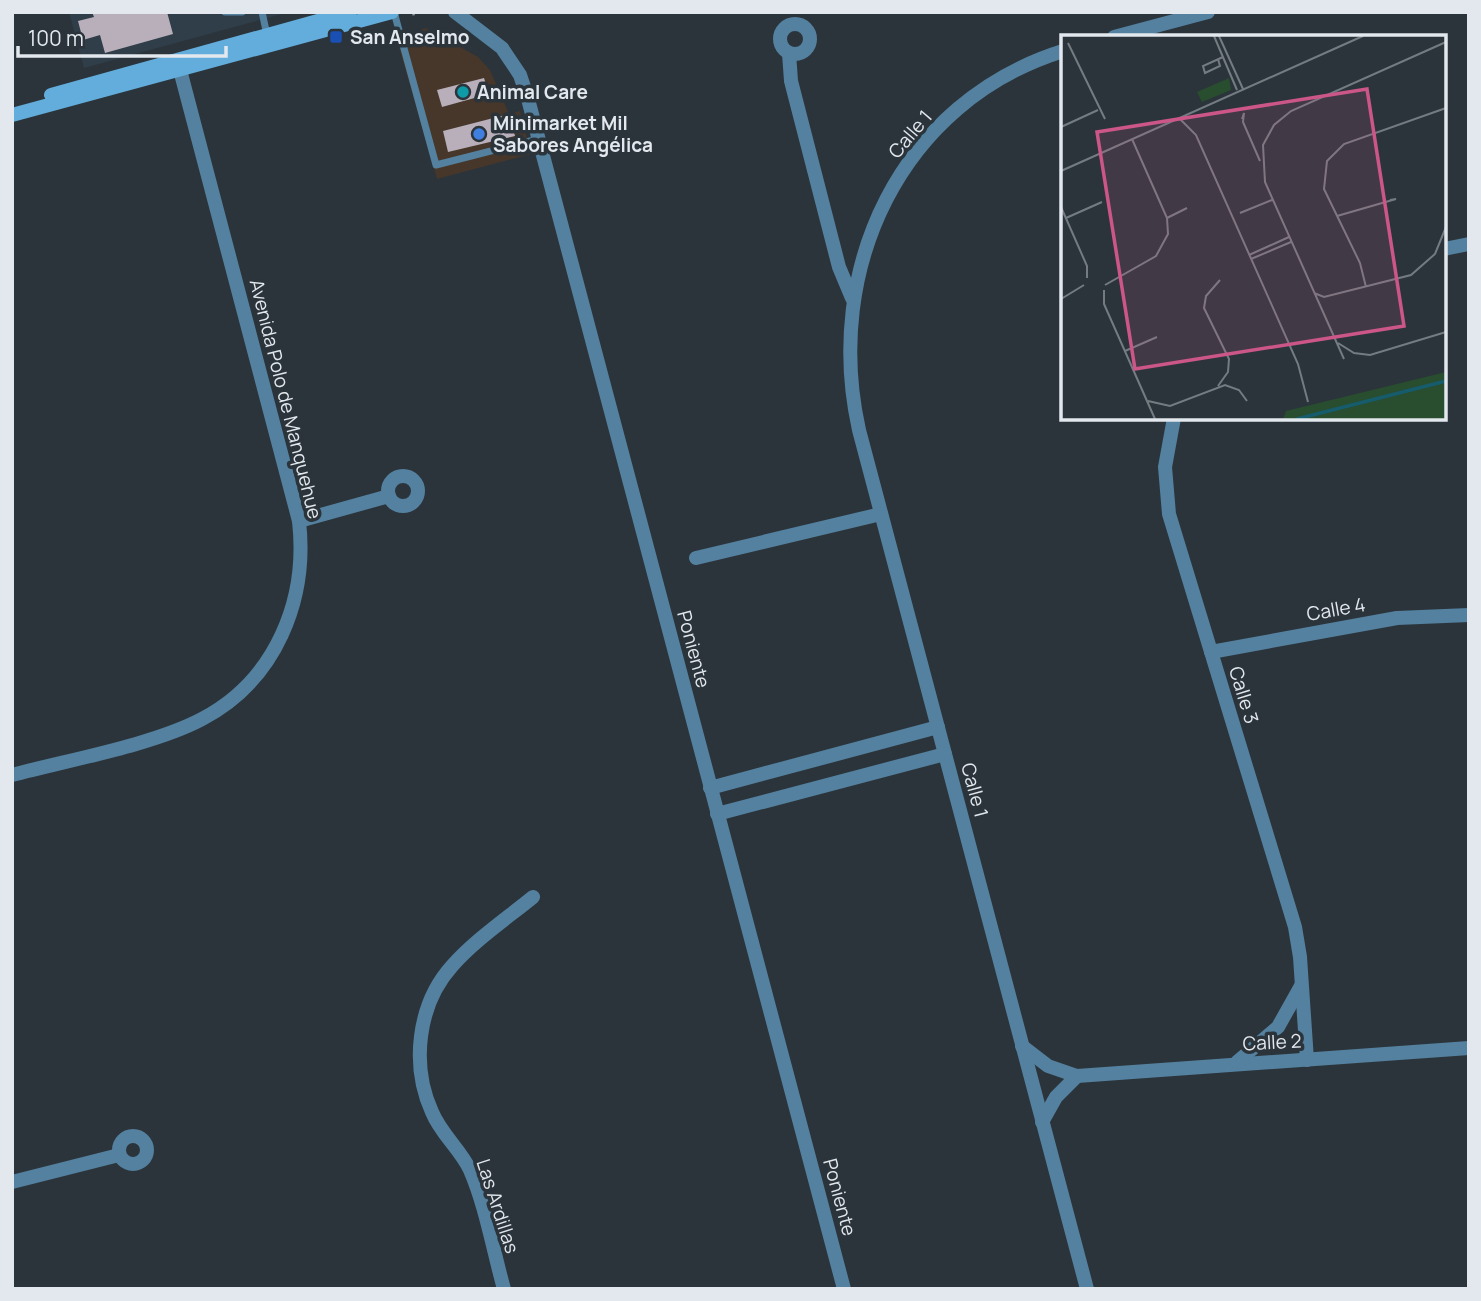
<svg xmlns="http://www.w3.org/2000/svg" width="1481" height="1301" font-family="Manrope,sans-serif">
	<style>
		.commercial { fill: #46372a }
		.built { fill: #303e4a }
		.building { fill: #b8afba }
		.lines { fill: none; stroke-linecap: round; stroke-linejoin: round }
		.path { stroke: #899096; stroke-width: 2.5; stroke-dasharray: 3.5 5; stroke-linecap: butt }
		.lane { stroke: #54819f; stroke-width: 7 }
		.street { stroke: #54819f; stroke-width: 14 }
		.secondary { stroke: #62addc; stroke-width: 14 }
		.transit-dot { fill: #1a4fb4; stroke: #2b343b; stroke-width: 2.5 }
		.culture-dot { fill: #0f9aa8; stroke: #2b343b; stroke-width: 2.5 }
		.shop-dot { fill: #3f7fe0; stroke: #2b343b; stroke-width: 2.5 }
		.labels { text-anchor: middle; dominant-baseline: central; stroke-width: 7; stroke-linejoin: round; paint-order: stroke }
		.poi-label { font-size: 19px; font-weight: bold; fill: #e2e8ed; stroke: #2b343b; text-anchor: start }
		.street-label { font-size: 19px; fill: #e2e8ed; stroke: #2b343b }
		.inset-river { fill: none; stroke: #165c6d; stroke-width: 3.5 }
		.inset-road { fill: none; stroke: #747c82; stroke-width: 2 }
		.view { fill: #cc5687; fill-opacity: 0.15; stroke: #cc5687; stroke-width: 3.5 }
		.inset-edge { fill: none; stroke: #e2e8ed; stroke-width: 3.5 }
	</style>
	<rect width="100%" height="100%" fill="#2b343b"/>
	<path class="commercial" d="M426,28L478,57L490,70L509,114L520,111L531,154L437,179L396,37Z"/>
	<path class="built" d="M69,12H289L84,68Z"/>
	<g class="building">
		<path d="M92,12H167L173,34L105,53L100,35L83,40L78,21L94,17Z"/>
		<path d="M484,78L489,94L442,107L437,90Z"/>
		<path d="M509,114L515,136L448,152L443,131Z"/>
	</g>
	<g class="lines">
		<path class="path" d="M413,12L414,16"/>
		<g class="lane">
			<path d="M225,12H242"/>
			<path d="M262,12L267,35"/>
			<path d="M394,12L436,165L538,139"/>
		</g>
		<g class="street">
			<path d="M455,12L502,48L520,75L528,99L844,1289"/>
			<circle cx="795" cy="39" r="15"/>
			<path d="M1114,37L1208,12"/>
			<path d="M1063,51C900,102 823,269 859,430L1087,1289"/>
			<path d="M789,53L791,81L839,267L852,298"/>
			<path d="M1444,249L1469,244"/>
			<path d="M1174,418L1165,467L1169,514L1295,927L1300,957L1307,1060"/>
			<circle cx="403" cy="491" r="15"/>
			<path d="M299,521L389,496"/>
			<path d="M696,558L881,514"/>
			<path d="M1211,652L1397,618L1469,615"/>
			<path d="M12,775C68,760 153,745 202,719C276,680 308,600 299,521L180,70"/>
			<path d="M710,788L938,727"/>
			<path d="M717,814L945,754"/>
			<path d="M1022,1046L1048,1066L1077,1076L1469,1048"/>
			<path d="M1237,1062L1278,1027L1301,986"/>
			<path d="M1042,1122L1056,1097L1077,1076"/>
			<circle cx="133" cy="1150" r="14"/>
			<path d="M12,1182L119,1155"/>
			<path d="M504,1289C493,1250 486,1207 470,1170C460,1149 441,1134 432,1112C411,1066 417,1005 452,966C475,940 506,919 533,897"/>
		</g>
		<g class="secondary">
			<path d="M51,95L350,12"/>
			<path d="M12,115L392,12"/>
		</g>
	</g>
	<rect class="transit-dot" x="329" y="30" width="14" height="14" rx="3.5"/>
	<circle class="culture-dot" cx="463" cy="92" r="7"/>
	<circle class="shop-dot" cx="479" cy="134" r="7"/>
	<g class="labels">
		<g class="poi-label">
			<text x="350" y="37">San Anselmo</text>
			<text x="477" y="92">Animal Care</text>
			<text x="493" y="123">Minimarket Mil<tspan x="493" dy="22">Sabores Angélica</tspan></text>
		</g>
		<g class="street-label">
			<text transform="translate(910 134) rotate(-50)">Calle 1</text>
			<text transform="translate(286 399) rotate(76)">Avenida Polo de Manquehue</text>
			<text transform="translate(1336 609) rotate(-10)">Calle 4</text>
			<text transform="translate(694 649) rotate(75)">Poniente</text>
			<text transform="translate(1244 695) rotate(73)">Calle 3</text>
			<text transform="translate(975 790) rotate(75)">Calle 1</text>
			<text transform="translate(1272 1042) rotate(-3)">Calle 2</text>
			<text transform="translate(840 1197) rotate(75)">Poniente</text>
			<text transform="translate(498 1206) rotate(72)">Las Ardillas</text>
		</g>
	</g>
	<g transform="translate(1061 35)">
		<rect width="385" height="385" fill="#2b343b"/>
		<path d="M168,43L170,55L141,67L136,57ZM385,337V384H222L225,376Z" fill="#284d2f"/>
		<path class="inset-river" d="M236,384L385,346"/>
		<path class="inset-road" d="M153,1L176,55M158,1L182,54M7,8L44,84M157,24L159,31L144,38L142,31L162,22M118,83L135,100L237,329L247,367M181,84L183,78L182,87L199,126M0,92L37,75M0,136L302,1M0,172L26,231V243M179,178L211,165M276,181L335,164L329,165M5,183L41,167M106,183L126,173M188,220L228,202M190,224L230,207M44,250L95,221L107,199L106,183L71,104M305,252L299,228L263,154L266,126L283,109L385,73M43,255V269L94,384M253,258L263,262L350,240L374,219L385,192M0,264L23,250M277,308L293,318L309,320L385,297M64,316L96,302M283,324L204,147L202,110L213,90L230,76L385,7M157,351L167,337L168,324L143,273L145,261L159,245M87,366L109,371L164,350L178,355L186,366"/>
		<path class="view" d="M306,54L343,291L74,334L36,97Z"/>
		<rect width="385" height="385" class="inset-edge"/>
	</g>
	<rect width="1481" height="1301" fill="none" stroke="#e2e8ed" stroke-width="28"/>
	<path d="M18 46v10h208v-10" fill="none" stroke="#e2e8ed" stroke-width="3.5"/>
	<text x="28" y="46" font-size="21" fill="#e2e8ed" stroke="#2b343b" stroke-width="5" paint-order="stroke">100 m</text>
</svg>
